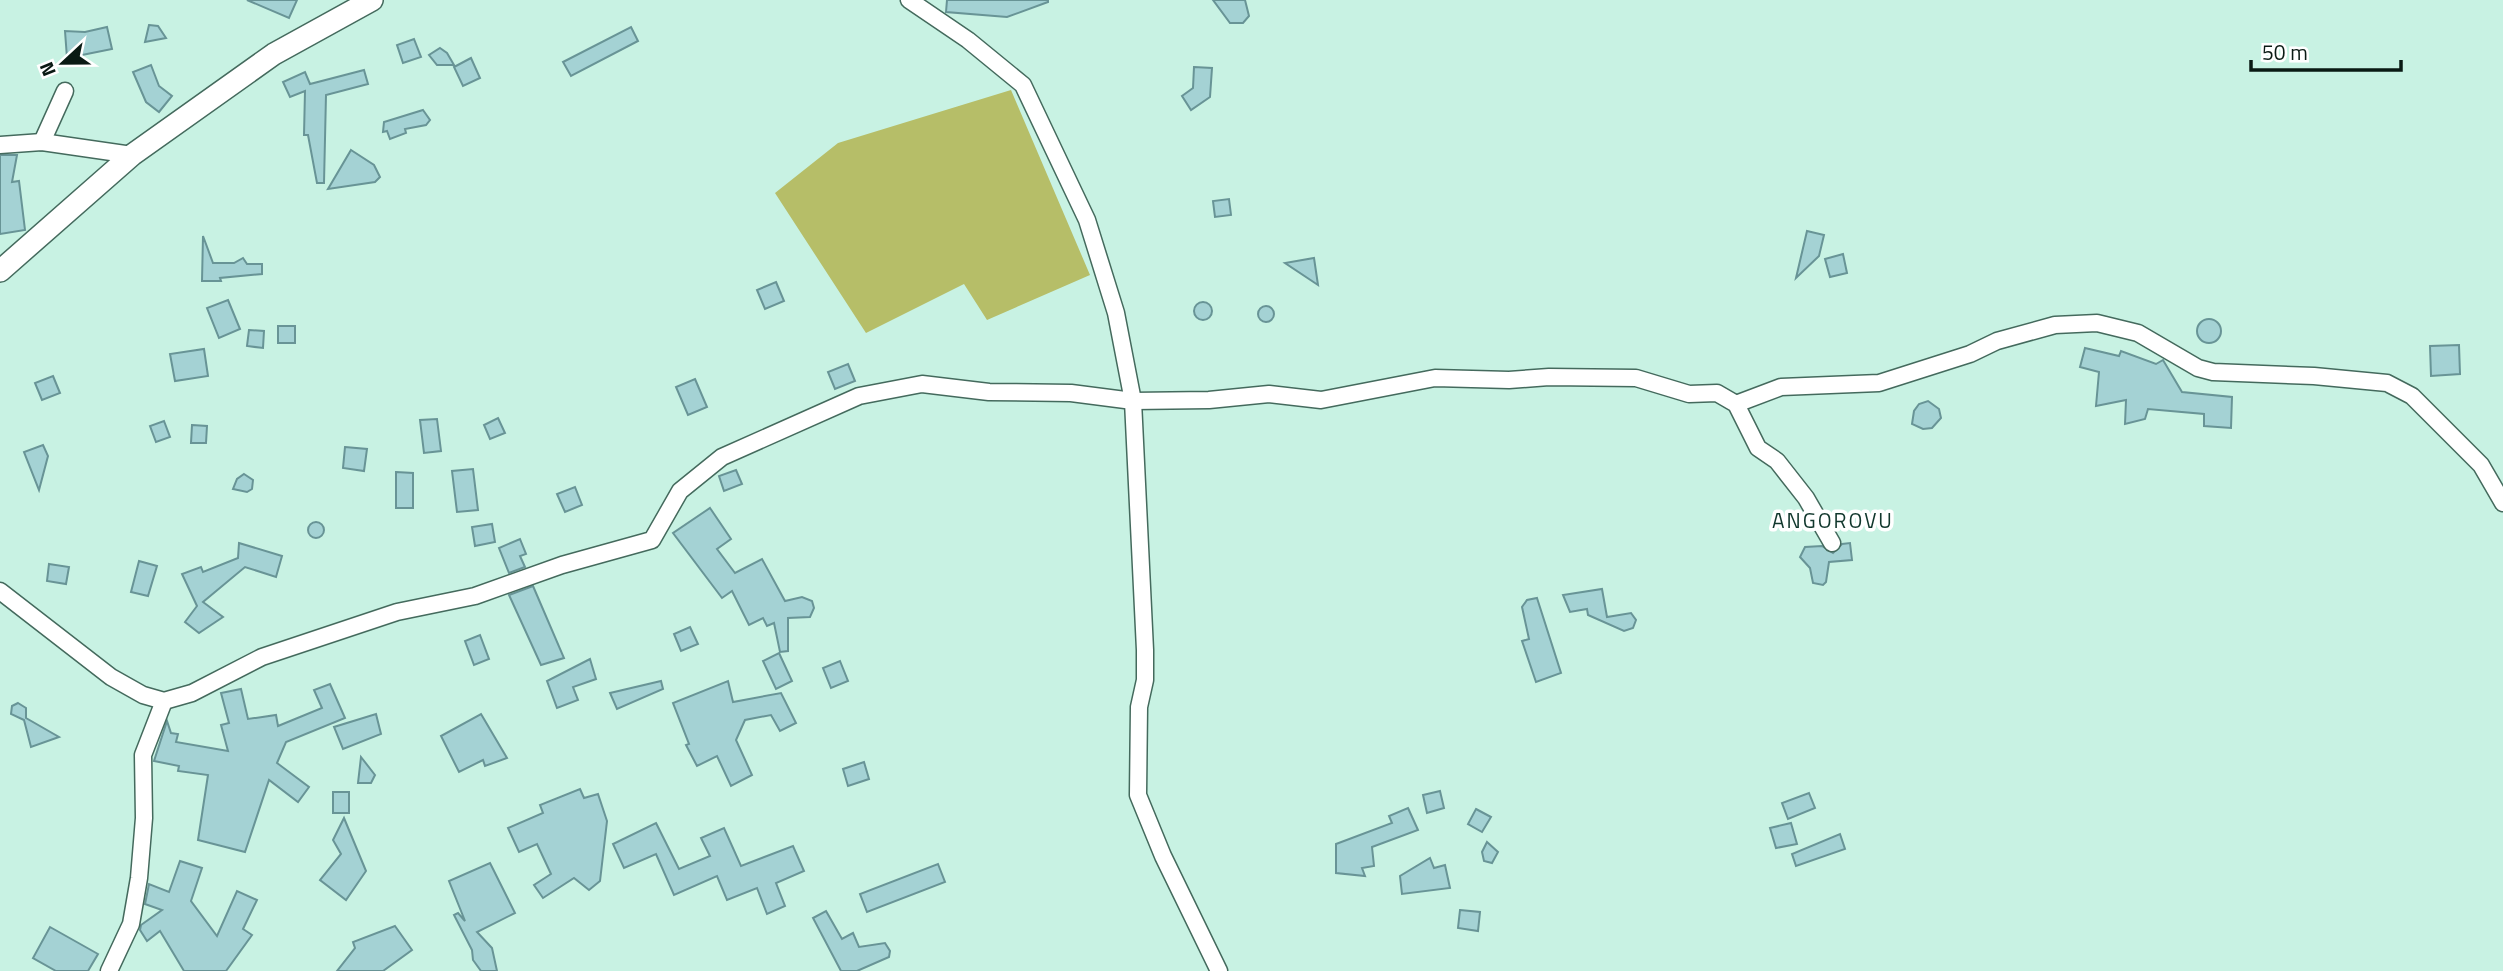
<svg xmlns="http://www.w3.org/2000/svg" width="2503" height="971" font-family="'Titillium Web',sans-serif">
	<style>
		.forest { fill: #b6be68 }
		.building { fill: #a4d2d4; stroke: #689496; stroke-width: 2 }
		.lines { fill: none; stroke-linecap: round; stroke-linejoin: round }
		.minor-casing { stroke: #446a5d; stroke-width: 19 }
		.tertiary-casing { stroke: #446a5d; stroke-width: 24 }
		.minor { stroke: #fff; stroke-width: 16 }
		.tertiary { stroke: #fff; stroke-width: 21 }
		.labels { text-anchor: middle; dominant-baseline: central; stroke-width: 7; stroke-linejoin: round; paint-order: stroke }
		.quarter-label { font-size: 21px; letter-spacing: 2px; fill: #10372c; stroke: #fff }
	</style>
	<rect width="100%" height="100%" fill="#c8f2e3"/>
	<path class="forest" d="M1011,90L1090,275L987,320L964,284L866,333L775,193L838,143Z"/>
	<g class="building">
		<path d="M247,0H297L289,18Z"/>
		<path d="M947,0H1048V2L1007,17L946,12Z"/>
		<path d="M1213,0H1245L1249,16L1243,23H1230Z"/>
		<path d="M149,25L158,26L166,38L145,42Z"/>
		<path d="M107,27L112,49L67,58L65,31L85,32Z"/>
		<path d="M631,27L638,41L571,76L563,62Z"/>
		<path d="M414,39L421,57L403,63L397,45Z"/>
		<path d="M440,48L447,53L454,65H437L429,55Z"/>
		<path d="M471,58L480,78L463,86L454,67Z"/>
		<path d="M151,65L159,86L172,96L159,112L146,102L133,72Z"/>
		<path d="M1194,67L1212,68L1210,97L1191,110L1182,96L1193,88Z"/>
		<path d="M364,70L368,84L326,95L324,183H317L308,135H304L305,91L290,97L283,82L305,72L310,84Z"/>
		<path d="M423,110L430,120L426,125L405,129L406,133L390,139L387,131L383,132L384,122Z"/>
		<path d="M351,150L374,165L380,177L375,182L328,189Z"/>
		<path d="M0,155H17L12,182L19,181L25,230L0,234Z"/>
		<path d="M1229,199L1231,215L1215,217L1213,201Z"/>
		<path d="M1807,231L1824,235L1819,256L1796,278Z"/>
		<path d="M203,236L213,263H234L243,258L247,264H262V274L220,278L221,281H202Z"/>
		<path d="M1843,254L1847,273L1830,277L1825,259Z"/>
		<path d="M1314,258L1318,285L1285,263Z"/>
		<path d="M776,282L784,301L765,309L757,290Z"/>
		<path d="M228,300L240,329L219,338L207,308Z"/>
		<circle cx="1203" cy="311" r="9"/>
		<circle cx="1266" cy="314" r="8"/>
		<circle cx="2209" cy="331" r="12"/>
		<rect x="278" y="326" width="17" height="17"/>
		<path d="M249,330L264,331L263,348L247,346Z"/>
		<path d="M2459,345L2460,374L2431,376L2430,346Z"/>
		<path d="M2085,348L2119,356L2121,351L2156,364L2163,360L2182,392L2232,397L2231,428L2204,426V414L2148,409L2145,419L2125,424L2126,400L2096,406L2099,372L2080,367Z"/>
		<path d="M204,349L208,376L175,381L170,354Z"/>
		<path d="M848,364L855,381L835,389L828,372Z"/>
		<path d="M53,376L60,393L42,400L35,383Z"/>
		<path d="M695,379L707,407L688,415L676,387Z"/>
		<path d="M1928,401L1939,409L1941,418L1932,428L1923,429L1912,424L1914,411L1919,404Z"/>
		<path d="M498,418L505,433L490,439L484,425Z"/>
		<path d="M437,419L441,451L424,453L420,420Z"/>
		<path d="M164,421L170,437L156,442L150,426Z"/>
		<path d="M192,425L207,426L206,443H191Z"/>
		<path d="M43,445L48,456L39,490L24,452Z"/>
		<path d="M345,447L367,449L364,471L343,468Z"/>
		<path d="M473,469L478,510L457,512L452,471Z"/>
		<path d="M736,470L742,484L724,491L719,476Z"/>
		<path d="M396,472L413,473V508H396Z"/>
		<path d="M244,474L253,480L252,489L247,492L233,489L237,479Z"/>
		<path d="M575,487L582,505L565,512L557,494Z"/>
		<path d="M710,508L731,539L717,549L735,573L762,559L785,601L802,597L812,601L814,608L810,617L788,618V651L780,652L774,623L767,626L763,618L749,625L732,591L722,598L673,533Z"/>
		<circle cx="316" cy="530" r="8"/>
		<path d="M492,524L495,542L475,546L472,527Z"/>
		<path d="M520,539L526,554L520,556L525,567L509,573L499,548Z"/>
		<path d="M239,543L282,556L276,577L245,567L203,602L223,617L199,633L185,622L197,606L182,574L201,567L203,572L238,558Z"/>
		<path d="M1850,543L1852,560L1829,562L1826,582L1823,585L1813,583L1810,568L1800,557L1805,547L1822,546L1833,553L1842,544Z"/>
		<path d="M139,561L157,566L148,596L131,592Z"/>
		<path d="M49,564L69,567L66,584L47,581Z"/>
		<path d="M533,586L564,658L541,665L509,595Z"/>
		<path d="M1602,589L1607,617L1631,613L1636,620L1633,628L1624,631L1588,615L1587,609L1570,612L1563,595Z"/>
		<path d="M1537,598L1561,673L1536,682L1522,641L1529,639L1522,607L1527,600Z"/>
		<path d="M690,627L698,644L681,651L674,634Z"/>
		<path d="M480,635L489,659L474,665L465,641Z"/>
		<path d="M779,653L792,681L776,689L763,661Z"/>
		<path d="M590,659L596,679L573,687L578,700L557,708L547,681Z"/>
		<path d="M840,661L848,681L831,688L823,668Z"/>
		<path d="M661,681L663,689L617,709L610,693Z"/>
		<path d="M728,681L733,702L781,693L796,723L780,731L771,715L745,720L736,740L752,775L731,786L717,756L697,766L686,745L689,744L673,703Z"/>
		<path d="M330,684L345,718L286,742L277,763L309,787L298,802L269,780L245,852L198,840L208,775L178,771L179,766L154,761L167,721L171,733L178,734L176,742L228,751L221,725L229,723L221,693L241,689L248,719L276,715L278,726L322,708L314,690Z"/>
		<path d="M18,703L26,708V718L59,737L31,747L24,720L11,714L12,706Z"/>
		<path d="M376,714L381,734L343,749L334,727Z"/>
		<path d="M481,714L507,758L485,766L483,760L459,772L441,736Z"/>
		<path d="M361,757L375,775L371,783H358Z"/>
		<path d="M864,762L869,779L848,786L843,769Z"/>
		<path d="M580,789L584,798L598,794L607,821L600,881L589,890L574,878L543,898L534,885L551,874L537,844L519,852L508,828L543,813L540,805Z"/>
		<path d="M1440,791L1444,808L1427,813L1423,795Z"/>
		<rect x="333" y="792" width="16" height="21"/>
		<path d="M1809,793L1815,808L1788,819L1782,803Z"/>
		<path d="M1408,808L1418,830L1372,847L1374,866L1362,868L1365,876L1336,873V844L1392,823L1389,816Z"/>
		<path d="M1476,809L1491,817L1482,832L1468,824Z"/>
		<path d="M344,818L366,871L346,900L320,880L341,854L333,840Z"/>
		<path d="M656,823L679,869L710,856L701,838L724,828L741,866L793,846L804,871L776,883L785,906L767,914L757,888L727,900L717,876L674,895L656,854L624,868L613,844Z"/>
		<path d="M1791,823L1797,844L1776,848L1770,828Z"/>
		<path d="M1840,834L1845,849L1796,866L1792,854Z"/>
		<path d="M1487,842L1498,852L1492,863L1484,861L1482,852Z"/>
		<path d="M1430,858L1434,868L1445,865L1450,888L1402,894L1400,876Z"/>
		<path d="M180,861L202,868L191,901L217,936L237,891L257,900L243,929L252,935L226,971H184L160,931L147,941L140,930L141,925L162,910L145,904L149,884L169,892Z"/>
		<path d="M490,863L515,913L477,932L492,948L497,971H481L473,960L472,950L454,915L458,913L465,921L449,881Z"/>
		<path d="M938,864L945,882L867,912L860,894Z"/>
		<path d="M1460,910L1480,912L1478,931L1458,928Z"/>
		<path d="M826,911L842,939L853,933L859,947L885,943L890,951L889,957L857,971H841L813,918Z"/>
		<path d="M395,926L412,950L383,971H337L355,948L353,942Z"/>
		<path d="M50,927L98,954L88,971H56L33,958Z"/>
	</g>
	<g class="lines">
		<defs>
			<g id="minor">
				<path d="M909,0L968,40L1023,85L1087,220L1116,313L1133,401L1145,650V680L1139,707L1138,795L1163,856L1219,971"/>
				<path d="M42,142L65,91"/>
				<path d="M0,145L42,142L132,155"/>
				<path d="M1736,404L1781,387L1879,383L1970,354L1997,341L2055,325L2097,323L2138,333L2198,368L2213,372L2314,376L2387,383L2412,396L2481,465L2503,503"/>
				<path d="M0,591L111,677L143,695L164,701L192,693L262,657L397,612L475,596L562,565L652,540L680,491L722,457L859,396L922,384L989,392L1071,393L1133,401L1209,400L1269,394L1321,400L1435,378L1509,380L1549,377L1636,378L1689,394L1717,393L1736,404L1758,448L1777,461L1806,498L1832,543"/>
				<path d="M109,971L131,924L139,878L144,818L143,755L164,701"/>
			</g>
			<path id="tertiary" d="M0,271L132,155L274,54L372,0"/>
		</defs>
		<use href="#minor" class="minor-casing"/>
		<use href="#tertiary" class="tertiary-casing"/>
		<use href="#minor" class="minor"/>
		<use href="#tertiary" class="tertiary"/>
	</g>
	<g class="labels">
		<g class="quarter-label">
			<text x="1833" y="520">ANGOROVU</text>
		</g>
	</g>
	<g transform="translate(63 63) rotate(248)" stroke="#ffffff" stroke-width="5" paint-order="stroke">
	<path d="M0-5L12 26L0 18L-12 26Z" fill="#0a1a14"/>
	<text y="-10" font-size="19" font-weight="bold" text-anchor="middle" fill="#0a1a14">N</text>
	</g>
	<path d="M2251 60v10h150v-10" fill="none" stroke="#0a1a14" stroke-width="3.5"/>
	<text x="2262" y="60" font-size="21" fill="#0a1a14" stroke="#ffffff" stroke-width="5" paint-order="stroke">50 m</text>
</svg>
